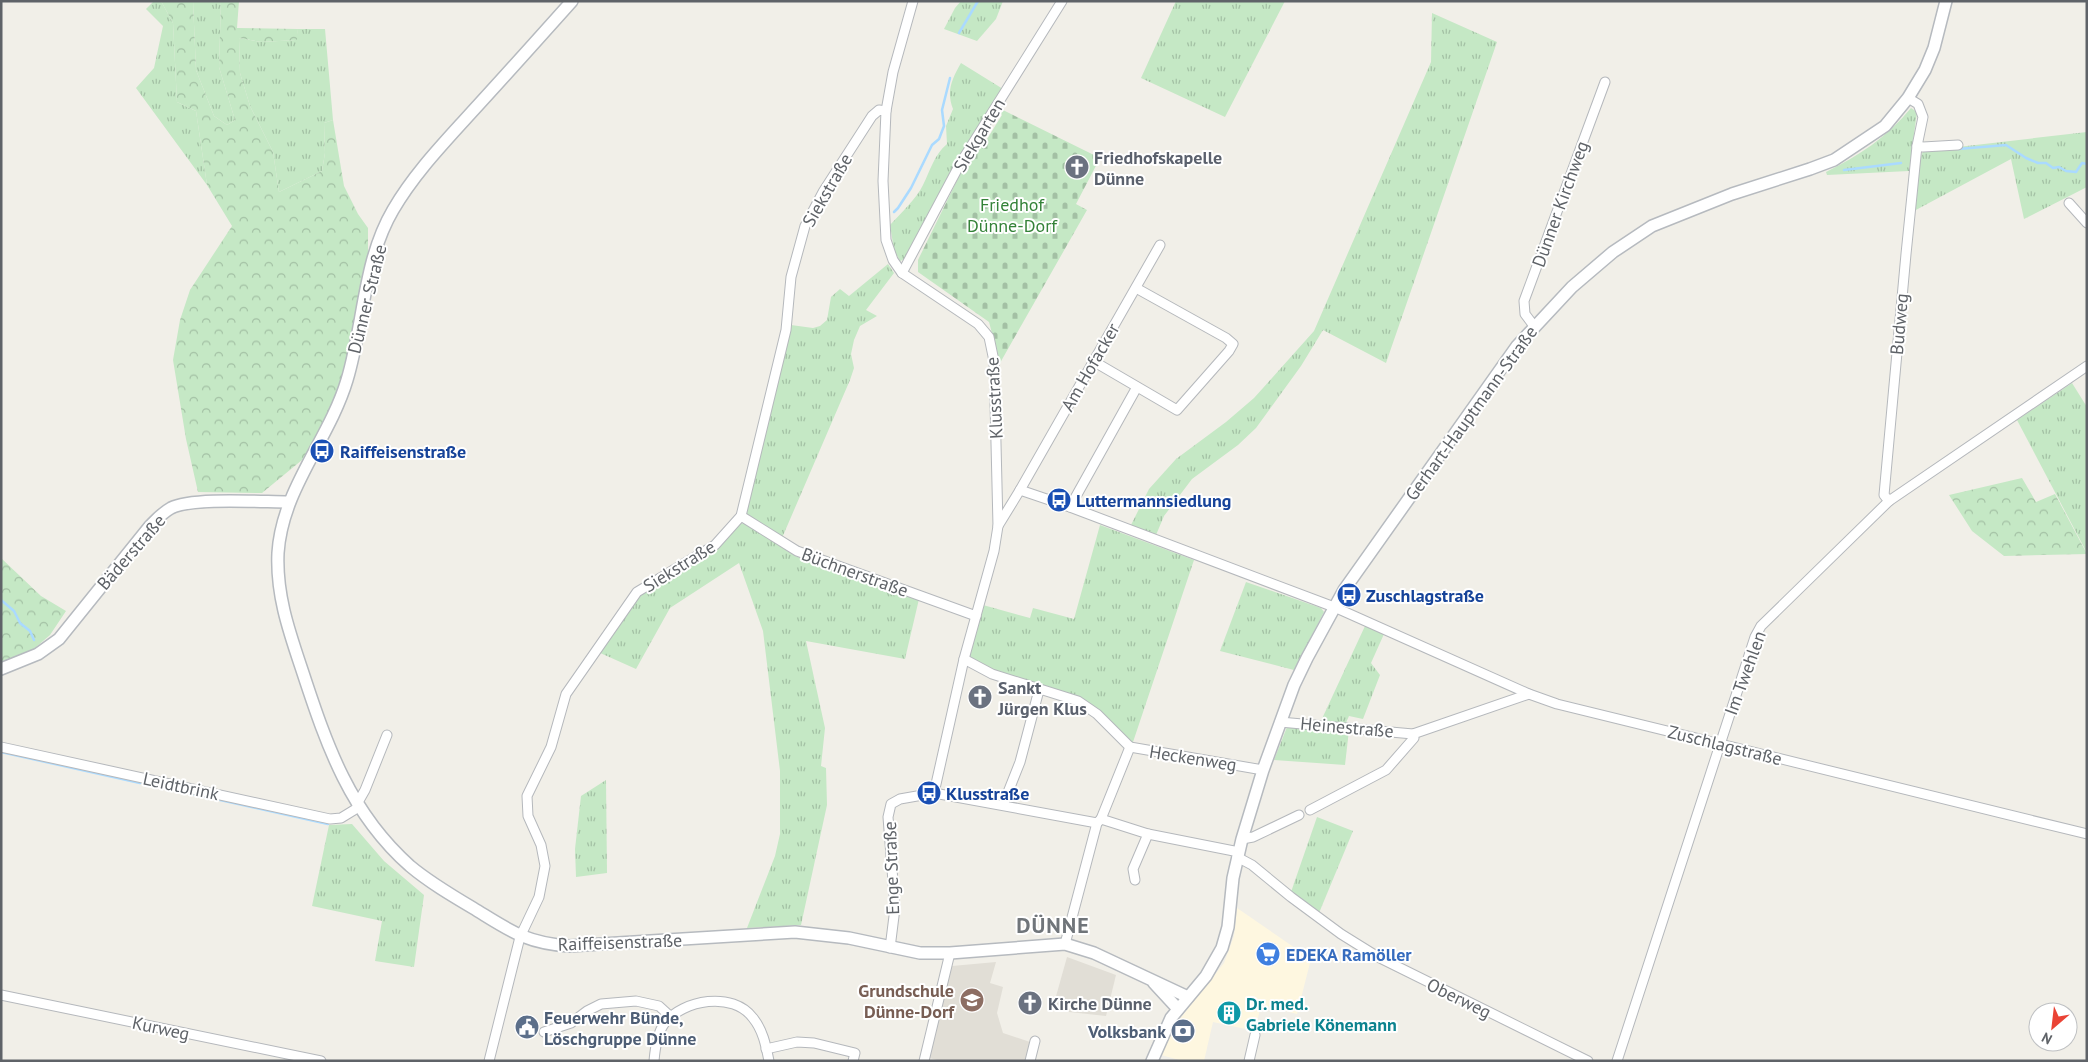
<svg xmlns="http://www.w3.org/2000/svg" width="2088" height="1062" font-family="'PT Sans',sans-serif">
	<style>
		.commercial { fill: #fef7e0 }
		.education { fill: #e1ded6 }
		.grass { fill: url(#grass-tufts) }
		.forest { fill: url(#forest-crowns) }
		.cemetery { fill: url(#cemetery-stones) }
		.lines { fill: none; stroke-linecap: round; stroke-linejoin: round }
		.stream { stroke: #aadaff; stroke-width: 2.5 }
		.street-casing { stroke: #b5b8bc; stroke-width: 11 }
		.secondary-casing { stroke: #b6babf; stroke-width: 14 }
		.street { stroke: #fff; stroke-width: 9 }
		.secondary { stroke: #fff; stroke-width: 11 }
		.labels { text-anchor: middle; dominant-baseline: central; stroke-width: 4; stroke-linejoin: round; paint-order: stroke }
		.street-label { font-size: 18px; fill: #5f6368; stroke: #fff }
		.worship-label { font-size: 18px; font-weight: bold; fill: #5b616d; stroke: #fff; text-anchor: start }
		.park-label { font-size: 18px; fill: #348238; stroke: #fff }
		.transit-label { font-size: 18px; font-weight: bold; fill: #164399; stroke: #fff; text-anchor: start }
		.shop-label { font-size: 18px; font-weight: bold; fill: #366cbe; stroke: #fff; text-anchor: start }
		.education-label { font-size: 18px; font-weight: bold; fill: #785e54; stroke: #fff; text-anchor: end }
		.culture-label { font-size: 18px; font-weight: bold; fill: #0d838f; stroke: #fff; text-anchor: start }
		.service-label { font-size: 18px; font-weight: bold; fill: #4e5e75; stroke: #fff; text-anchor: start }
		.district-label { font-size: 22px; font-weight: bold; letter-spacing: 1px; fill: #70757a; stroke: #fff }
	</style>
	<defs>
		<pattern id="grass-tufts" width="24" height="20" patternUnits="userSpaceOnUse" patternTransform="scale(1.25)"><rect width="24" height="20" fill="#c5e8c5"/><path d="M3 7l-1-3M5 7V3M7 7l1-3M15 17l-1-3M17 17v-4M19 17l1-3" fill="none" stroke="#a3c0a4"/></pattern>
		<pattern id="forest-crowns" width="20" height="18" patternUnits="userSpaceOnUse" patternTransform="scale(1.25)"><rect width="20" height="18" fill="#c5e8c5"/><path d="M2 6a3 3 0 1 1 6 0M12 15a3 3 0 1 1 6 0" fill="none" stroke="#a3c0a4"/></pattern>
		<pattern id="cemetery-stones" width="16" height="16" patternUnits="userSpaceOnUse" patternTransform="scale(1.25)"><rect width="16" height="16" fill="#c5e8c5"/><path d="M2 7V4a2 2 0 0 1 4 0v3zM10 15v-3a2 2 0 0 1 4 0v3z" fill="#a3c0a4"/></pattern>
	</defs>
	<rect width="100%" height="100%" fill="#f1efe8"/>
	<path class="commercial" d="M1237,908L1311,959L1297,1014L1261,1005L1255,1031L1213,1022L1204,1061H1183L1161,1055L1179,1020L1224,963L1234,936Z"/>
	<g class="education">
		<path d="M1067,957L1116,975L1106,1016L1069,1012L1053,1007Z"/>
		<path d="M996,962L990,983L1003,987L997,1013L1003,1033L1030,1042L1025,1061H941L929,1058L952,966Z"/>
	</g>
	<g class="grass">
		<path d="M154,1H161L173,23L177,102L196,111L207,185L136,88L154,68L163,26L146,9Z"/>
		<path d="M193,1H221L219,67L235,120L227,125L214,116L196,70Z"/>
		<path d="M961,1H1003L996,19L977,41L944,29L955,8Z"/>
		<path d="M1176,1H1285L1225,117L1141,78Z"/>
		<path d="M1432,13L1497,42L1386,363L1323,330L1301,366L1256,428L1238,445L1192,479L1164,516L1156,535L1131,525L1149,489L1176,459L1226,422L1254,398L1314,331L1431,62Z"/>
		<path d="M298,29H325L333,120L324,123L325,153L322,171L279,192L273,152L250,106L240,73L239,38L261,42L296,40Z"/>
		<path d="M961,63L1003,89L907,258L900,261L894,250L890,225C900,214 917,198 923,185C930,171 934,155 947,144L946,126L953,109C946,91 952,79 961,63Z"/>
		<path d="M1911,108L1917,112L1909,171L1827,175L1826,172C1859,156 1887,137 1911,108Z"/>
		<path d="M2087,132V187L2024,219L2011,159L1914,211L1919,162L1923,151Z"/>
		<path d="M888,264L894,273L866,310L877,316L860,326L854,340L851,354L854,368L850,380L782,538L746,515L791,325L813,328L820,326L827,320L831,297L840,289L849,296Z"/>
		<path d="M2072,383L2087,407V553L2017,420Z"/>
		<path d="M739,523L746,524L795,556L919,599L905,659L806,641L825,728L821,766L826,768L827,805L801,925L747,928L775,856L780,834V771L763,631L739,563L670,608L636,669L598,652L639,594L717,549Z"/>
		<path d="M1100,525L1194,560L1132,745L1098,713L992,671L967,658L983,605L1030,618L1033,608L1074,619Z"/>
		<path d="M1246,582L1321,608L1324,612L1294,670L1220,651Z"/>
		<path d="M1365,626L1384,634L1371,663L1380,675L1363,719L1349,716L1345,725L1320,723Z"/>
		<path d="M1287,727L1349,730L1345,765L1274,760Z"/>
		<path d="M606,780L607,873L576,877L575,849L581,796Z"/>
		<path d="M1317,817L1353,831L1319,913L1291,892Z"/>
		<path d="M352,824L384,861L424,895L414,967L375,961L382,921L312,906L329,825Z"/>
	</g>
	<g class="forest">
		<path d="M161,1H193L196,70L214,116L227,125L235,120L219,67L221,1H239L237,28L298,29L297,40L261,42L239,38L240,73L250,106L273,152L279,192L322,171L325,153L324,123L333,120L344,186L358,214L368,228V259L346,373L314,441L302,460L262,493L198,492L186,439L173,360L180,320L190,290L232,226L207,185L196,111L177,102L173,23Z"/>
		<path d="M2022,478L2036,502L2055,494L2087,554L2004,556L1972,531L1949,495Z"/>
		<path d="M1,558L41,596L66,611L50,635L28,654L1,664Z"/>
	</g>
	<path class="cemetery" d="M999,108L1100,158L1076,204L1087,210L1000,363L989,322L918,272V260L971,152L978,141L984,144L1002,115L997,111Z"/>
	<g class="lines">
		<g class="stream">
			<path d="M959,33L978,1"/>
			<path d="M1958,149L2006,145L2026,158L2038,163H2046L2053,168L2059,167L2066,171L2076,172L2082,163L2087,164"/>
			<path d="M1844,170L1901,163"/>
			<path d="M894,212L898,208L911,188L932,145L939,139L944,126L942,110L950,78"/>
			<path d="M1,600L14,611L20,623L30,631L34,640"/>
			<path d="M1,752L140,783"/>
			<path d="M153,785L328,824"/>
		</g>
		<defs>
			<g id="street">
				<path d="M913,1L893,72L886,111L883,181L886,240L893,260L902,273L978,324L989,337L994,361L998,526L994,551L964,659L934,793"/>
				<path d="M1917,146L1923,147L1958,145"/>
				<path d="M2069,203L2087,223"/>
				<path d="M902,273L960,164L1062,1"/>
				<path d="M1534,326L1525,314L1524,301L1605,82"/>
				<path d="M1093,361L1177,410L1229,351L1233,344L1226,338L1136,288"/>
				<path d="M1020,490L1160,245"/>
				<path d="M1889,501L1884,495L1906,254L1917,146L1923,117L1918,104L1908,98"/>
				<path d="M1070,507L1137,387"/>
				<path d="M741,516L797,551L976,616"/>
				<path d="M998,526L1020,490L1070,507L1334,607L1529,694L1557,704L2087,834"/>
				<path d="M964,659L992,674L1078,701L1097,714L1130,747"/>
				<path d="M1280,722L1413,734L1529,694"/>
				<path d="M1,747L330,819L341,818L359,807"/>
				<path d="M1130,747L1263,770"/>
				<path d="M357,804L365,790L387,735"/>
				<path d="M1003,805L1020,762L1039,690"/>
				<path d="M1310,810L1386,770L1414,738L1413,734"/>
				<path d="M1101,819L1148,834L1239,852"/>
				<path d="M1242,839L1253,837L1299,815"/>
				<path d="M1237,857L1252,865L1291,897L1341,934L1378,957L1588,1061"/>
				<path d="M1135,880L1133,869L1148,834"/>
				<path d="M1065,944L1097,823L1101,819L1130,747"/>
				<path d="M890,948L895,908L888,817L891,804L900,799L934,793L1097,823"/>
				<path d="M1,995L321,1061"/>
				<path d="M544,1032L571,1023L587,1011L601,1004L636,1001L659,1006L671,1017"/>
				<path d="M766,1049L797,1042L814,1043L855,1053L853,1061"/>
				<path d="M489,1061L520,937L539,897L545,866L541,845L528,816L527,796L551,747L566,694L637,592L715,545L741,516L786,330L791,277L805,226L823,192L872,116L879,110L886,111"/>
				<path d="M654,1061C655,1049 657,1034 664,1024C683,999 733,991 753,1018C763,1030 766,1046 769,1061"/>
				<path d="M924,1061L950,953"/>
				<path d="M1030,1061L1035,1041"/>
				<path d="M1249,1061L1255,1035"/>
				<path d="M1617,1061L1755,637L1761,626L1889,501L2087,366"/>
			</g>
			<g id="secondary">
				<path d="M572,1C538,39 504,77 470,114C442,145 414,174 393,210C363,261 364,324 347,380C329,440 282,489 278,553C276,596 290,634 303,673C327,746 350,813 410,866C429,882 451,895 473,908C509,930 525,943 569,946L795,932L849,938L920,953H950L1065,944L1094,953L1188,997"/>
				<path d="M1,669L38,654L59,639L150,526C156,520 162,513 171,508C192,497 262,502 289,502"/>
				<path d="M1154,983L1178,1009"/>
				<path d="M1152,1061L1171,1018L1206,976L1222,948L1228,927L1233,878L1242,839L1263,770L1294,685L1307,658L1344,590L1517,346L1572,287L1613,252L1652,226L1732,194L1810,169L1834,160L1885,126L1908,98L1925,70L1934,48L1946,1"/>
			</g>
		</defs>
		<use href="#street" class="street-casing"/>
		<use href="#secondary" class="secondary-casing"/>
		<use href="#street" class="street"/>
		<use href="#secondary" class="secondary"/>
	</g>
	<defs>
		<symbol id="church-disc" viewBox="-11 -11 22 22"><circle r="9.5" fill="#6b7280" stroke="#fff"/><path d="M-1.2-6h2.4v3.5h3.3v2.4h-3.3V6h-2.4V-.1h-3.3v-2.4h3.3Z" fill="#fff"/></symbol>
		<symbol id="bus-disc" viewBox="-11 -11 22 22"><circle r="9.5" fill="#1a4fb4" stroke="#fff"/><path d="M-5-6H5V4H4V6H2V4H-2V6H-4V4H-5ZM-3.5-4V0h7V-4ZM-3.5 1.2v1.5H-2V1.2ZM2 1.2v1.5H3.5V1.2Z" fill="#fff"/></symbol>
		<symbol id="supermarket-disc" viewBox="-11 -11 22 22"><circle r="9.5" fill="#3f7fe0" stroke="#fff"/><path d="M-6-5.5h2.5l.6 2H6L4.5 2H-2.5L-4.4-4H-6ZM-1.5 3.2a1.3 1.3 0 1 0 .1 0ZM3 3.2a1.3 1.3 0 1 0 .1 0Z" fill="#fff"/></symbol>
		<symbol id="school-disc" viewBox="-11 -11 22 22"><circle r="9.5" fill="#8d6e63" stroke="#fff"/><path d="M0-5L7-2L0 1L-7-2ZM-4 1L0 2.5L4 1V4Q0 6-4 4Z" fill="#fff"/></symbol>
		<symbol id="building-disc" viewBox="-11 -11 22 22"><circle r="9.5" fill="#0f9aa8" stroke="#fff"/><path d="M-4-6H4V6H1V3H-1V6H-4ZM-2.5-4.3h1.7v1.8h-1.7ZM.8-4.3h1.7v1.8H.8ZM-2.5-1h1.7V.8h-1.7ZM.8-1h1.7V.8H.8Z" fill="#fff"/></symbol>
		<symbol id="civic-disc" viewBox="-11 -11 22 22"><circle r="9.5" fill="#5c6f8a" stroke="#fff"/><path d="M-.6-6.5H3V-4.5H.6V-3L4-1V1h2V6H-6V1h2V-1L-.6-3ZM-1.2 2.5V6h2.4V2.5Z" fill="#fff"/></symbol>
		<symbol id="bank-disc" viewBox="-11 -11 22 22"><circle r="9.5" fill="#5c6f8a" stroke="#fff"/><path d="M-6-4H6V4H-6ZM0-2.3a2.3 2.3 0 1 0 0 4.6a2.3 2.3 0 1 0 0-4.6Z" fill="#fff"/></symbol>
	</defs>
	<g fill-rule="evenodd">
		<use href="#church-disc" x="1063" y="153" width="28" height="28"/>
		<use href="#bus-disc" x="308" y="437" width="28" height="28"/>
		<use href="#bus-disc" x="1045" y="486" width="28" height="28"/>
		<use href="#bus-disc" x="1335" y="581" width="28" height="28"/>
		<use href="#church-disc" x="966" y="683" width="28" height="28"/>
		<use href="#bus-disc" x="915" y="779" width="28" height="28"/>
		<use href="#supermarket-disc" x="1254" y="940" width="28" height="28"/>
		<use href="#school-disc" x="958" y="986" width="28" height="28"/>
		<use href="#church-disc" x="1016" y="989" width="28" height="28"/>
		<use href="#building-disc" x="1215" y="999" width="28" height="28"/>
		<use href="#civic-disc" x="513" y="1013" width="28" height="28"/>
		<use href="#bank-disc" x="1169" y="1017" width="28" height="28"/>
	</g>
	<g class="labels">
		<g class="street-label">
			<text transform="translate(979 135) rotate(-59)">Siekgarten</text>
			<text transform="translate(827 190) rotate(-60)">Siekstraße</text>
			<text transform="translate(1560 204) rotate(-70)">Dünner Kirchweg</text>
			<text transform="translate(367 299) rotate(-76)">Dünner Straße</text>
			<text transform="translate(1899 324) rotate(-85)">Budweg</text>
			<text transform="translate(1090 367) rotate(-60)">Am Hofacker</text>
			<text transform="translate(994 398) rotate(-93)">Klusstraße</text>
			<text transform="translate(1471 413) rotate(-54)">Gerhart-Hauptmann-Straße</text>
			<text transform="translate(131 552) rotate(-49)">Bäderstraße</text>
			<text transform="translate(679 566) rotate(-32)">Siekstraße</text>
			<text transform="translate(855 572) rotate(20)">Büchnerstraße</text>
			<text transform="translate(1745 673) rotate(-70)">Im Twehlen</text>
			<text transform="translate(1347 727) rotate(5)">Heinestraße</text>
			<text transform="translate(1725 745) rotate(14)">Zuschlagstraße</text>
			<text transform="translate(1193 758) rotate(9)">Heckenweg</text>
			<text transform="translate(181 786) rotate(12)">Leidtbrink</text>
			<text transform="translate(891 868) rotate(-92)">Enge Straße</text>
			<text transform="translate(620 942) rotate(-2)">Raiffeisenstraße</text>
			<text transform="translate(1459 998) rotate(26)">Oberweg</text>
			<text transform="translate(161 1028) rotate(12)">Kurweg</text>
		</g>
		<g class="worship-label">
			<text x="1094" y="157">Friedhofskapelle<tspan x="1094" dy="21">Dünne</tspan></text>
			<text x="998" y="687">Sankt<tspan x="998" dy="21">Jürgen Klus</tspan></text>
			<text x="1048" y="1003">Kirche Dünne</text>
		</g>
		<g class="park-label">
			<text x="1012" y="204">Friedhof<tspan x="1012" dy="21">Dünne-Dorf</tspan></text>
		</g>
		<g class="transit-label">
			<text x="340" y="451">Raiffeisenstraße</text>
			<text x="1076" y="500">Luttermannsiedlung</text>
			<text x="1366" y="595">Zuschlagstraße</text>
			<text x="946" y="793">Klusstraße</text>
		</g>
		<g class="shop-label">
			<text x="1286" y="954">EDEKA Ramöller</text>
		</g>
		<g class="education-label">
			<text x="954" y="990">Grundschule<tspan x="954" dy="21">Dünne-Dorf</tspan></text>
		</g>
		<g class="culture-label">
			<text x="1246" y="1003">Dr. med.<tspan x="1246" dy="21">Gabriele Könemann</tspan></text>
		</g>
		<g class="service-label">
			<text x="544" y="1017">Feuerwehr Bünde,<tspan x="544" dy="21">Löschgruppe Dünne</tspan></text>
			<text x="1166" y="1031" text-anchor="end">Volksbank</text>
		</g>
		<g class="district-label">
			<text x="1053" y="925">DÜNNE</text>
		</g>
	</g>
	<rect width="2088" height="1062" fill="none" stroke="#5f6368" stroke-width="5"/>
	<g transform="translate(2053 1027) rotate(208)"><circle r="24" fill="#ffffff" stroke="#bfc1c3"/>
	<path d="M0-4L9 19L0 12L-9 19Z" fill="#ea4335"/>
	<text y="-8" font-size="14" font-weight="bold" text-anchor="middle" fill="#5f6368">N</text>
	</g>
</svg>
